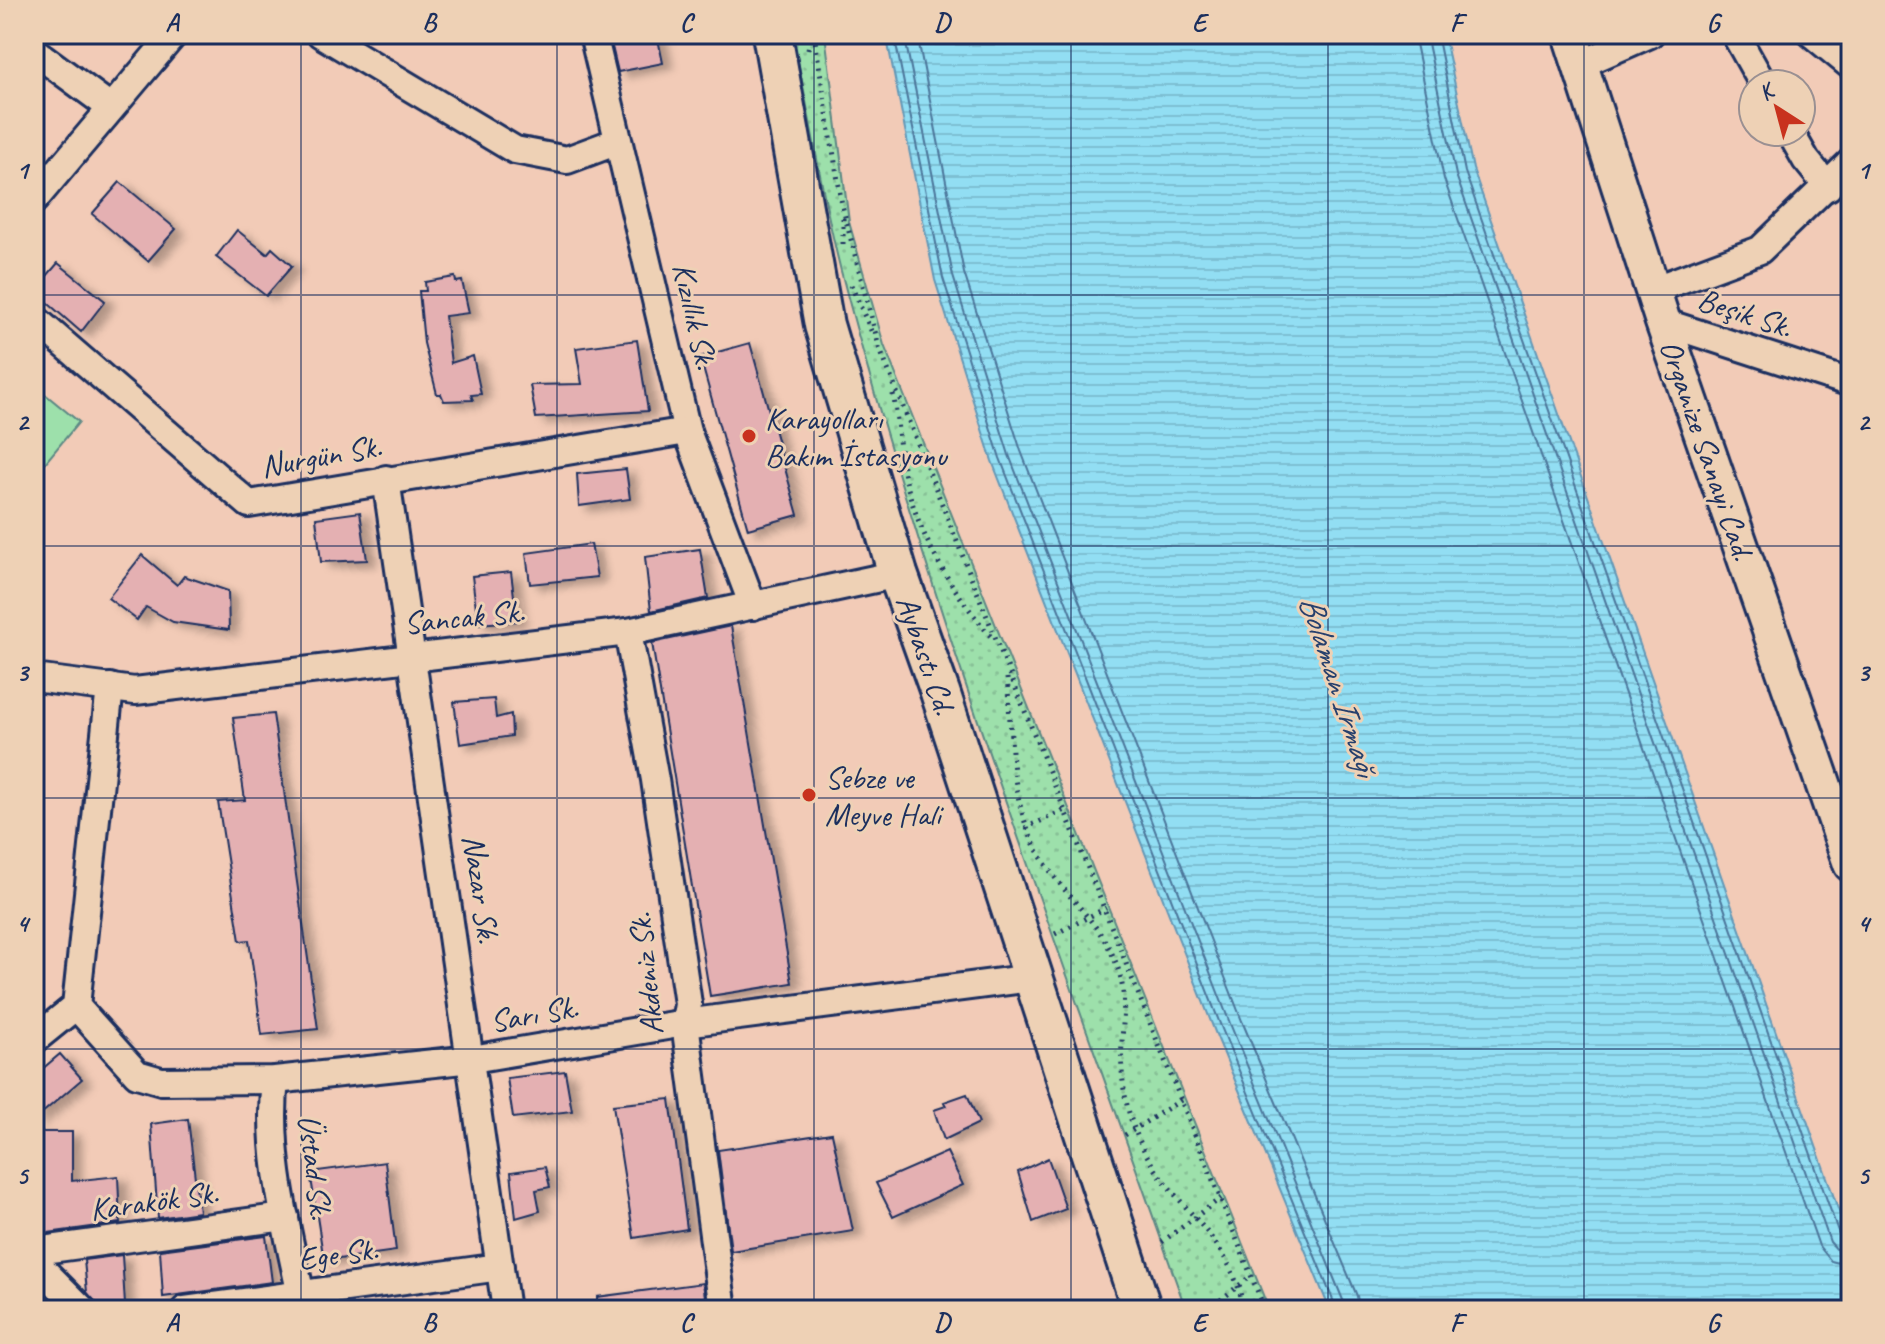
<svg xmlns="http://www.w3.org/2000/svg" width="1885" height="1344" font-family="Caveat,sans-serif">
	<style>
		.park { fill: url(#park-dots); stroke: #5c8884; stroke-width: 2 }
		.pitch { fill: #9de0ab; stroke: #5c8884; stroke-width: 2 }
		.water { fill: url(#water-rules); stroke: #6298b7; stroke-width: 2 }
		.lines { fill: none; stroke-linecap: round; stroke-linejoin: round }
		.shore { stroke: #4b759a; stroke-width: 2 }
		.building { fill: #e4b0b2; stroke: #1b2f5e; stroke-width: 2; filter: url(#shadow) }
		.minor-casing { stroke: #1b2f5e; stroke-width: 32 }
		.tertiary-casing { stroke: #1b2f5e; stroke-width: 40 }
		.secondary-casing { stroke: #1b2f5e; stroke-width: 44 }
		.path { stroke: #1b2f5e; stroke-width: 5; stroke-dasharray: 2 6; stroke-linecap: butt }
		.minor { stroke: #eed1b5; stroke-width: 26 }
		.tertiary { stroke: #eed1b5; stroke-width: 34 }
		.secondary { stroke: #eed1b5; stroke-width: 38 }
		.grid { fill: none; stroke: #1b2f5e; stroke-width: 2; stroke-opacity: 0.55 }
		.poi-dot { fill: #c8321e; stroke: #eed1b5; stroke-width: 3 }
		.labels { text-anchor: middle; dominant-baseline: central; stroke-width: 6; stroke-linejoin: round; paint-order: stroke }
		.street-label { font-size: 32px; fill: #1b2f5e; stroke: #eed1b5 }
		.poi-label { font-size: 32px; fill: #1b2f5e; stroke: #eed1b5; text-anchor: start }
		.water-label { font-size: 34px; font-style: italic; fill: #27406d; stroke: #eed1b5 }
		.neatline { fill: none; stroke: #1b2f5e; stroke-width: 3 }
		.grid-label { font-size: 26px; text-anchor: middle; font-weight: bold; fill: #1b2f5e }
	</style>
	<defs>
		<pattern id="park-dots" width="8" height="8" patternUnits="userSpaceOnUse" patternTransform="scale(2)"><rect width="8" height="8" fill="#9de0ab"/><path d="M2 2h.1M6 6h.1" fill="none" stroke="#87c096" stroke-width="1.8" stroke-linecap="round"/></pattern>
		<pattern id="water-rules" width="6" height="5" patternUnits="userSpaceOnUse" patternTransform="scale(2)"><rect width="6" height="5" fill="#92def3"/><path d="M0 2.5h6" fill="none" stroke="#7dbfd3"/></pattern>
		<filter id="shadow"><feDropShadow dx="9" dy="5" stdDeviation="4" flood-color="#0004"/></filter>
	</defs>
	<rect width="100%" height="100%" fill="#f2cbb7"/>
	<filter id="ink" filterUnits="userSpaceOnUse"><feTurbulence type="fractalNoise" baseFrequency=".0125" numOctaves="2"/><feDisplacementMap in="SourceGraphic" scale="16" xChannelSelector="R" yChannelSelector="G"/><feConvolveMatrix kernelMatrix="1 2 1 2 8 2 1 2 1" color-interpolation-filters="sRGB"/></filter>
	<g filter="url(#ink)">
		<path class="park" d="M792,34H825L849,222L884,345L1269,1310H1186C1066,966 933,624 841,271C821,193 810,112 792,34Z"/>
		<path class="pitch" d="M34,385L79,422L35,475L34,474Z"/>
		<path class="water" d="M886,34H1444L1473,169L1851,1246V1310H1330L1215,1032L992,461L935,280Z"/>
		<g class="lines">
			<g class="shore">
				<path d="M894,34L943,278L1000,458L1222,1029L1337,1310"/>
				<path d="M904,34L953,276L1009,455L1231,1026L1347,1310"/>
				<path d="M917,34L964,273L1021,451L1242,1021L1357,1296L1359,1310"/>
				<path d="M1414,34L1444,179L1819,1246L1831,1261L1851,1266"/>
				<path d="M1426,34L1456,175L1830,1242L1839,1252L1851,1254"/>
				<path d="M1437,34L1465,172L1840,1237L1851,1244"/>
			</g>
		</g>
		<g class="building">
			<path d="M609,34H657L663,63L618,72Z"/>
			<path d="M120,182L176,229L148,261L92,214Z"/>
			<path d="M237,230L267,254L272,248L292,266L266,296L216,257Z"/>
			<path d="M58,263L105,301L81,332L34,291Z"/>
			<path d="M455,277L456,282L462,281L469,313L445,316L451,363L473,356L481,394L471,395L473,400L444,401L441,394H437L424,343L419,291H426L425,282Z"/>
			<path d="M637,340L648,411L536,418L530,385L582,384L576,348Z"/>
			<path d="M750,343L798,515L748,529L700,357Z"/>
			<path d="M626,469L630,499L579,506L577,474Z"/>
			<path d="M360,512L367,560L321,562L316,518Z"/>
			<path d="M591,544L597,577L530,584L526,553Z"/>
			<path d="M700,549L708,598L651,611L645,557Z"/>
			<path d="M142,555L177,585L184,576L228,591L229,630L173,622L146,607L137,620L108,598Z"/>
			<path d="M511,572L517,621L478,624L472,576Z"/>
			<path d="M731,626L792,983L710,996L652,643Z"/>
			<path d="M494,699L496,718L511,714L512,736L460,744L454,702Z"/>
			<path d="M273,714L318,1029L262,1035L249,940L240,941L218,802L245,800L233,718Z"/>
			<path d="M60,1054L82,1079L34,1120V1076Z"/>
			<path d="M565,1071L572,1111L513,1118L507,1078Z"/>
			<path d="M967,1094L979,1123L944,1140L934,1110L946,1106L944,1102Z"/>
			<path d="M670,1099L687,1229L634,1238L613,1105Z"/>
			<path d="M188,1119L199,1212L158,1218L151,1124Z"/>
			<path d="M34,1132H72V1181L118,1176L120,1223L48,1233L34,1240Z"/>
			<path d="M832,1133L853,1231L731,1251L718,1150Z"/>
			<path d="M947,1152L963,1185L893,1217L876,1183Z"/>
			<path d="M1048,1158L1066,1209L1033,1222L1018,1172Z"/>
			<path d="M385,1162L396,1251L324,1261L310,1172Z"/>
			<path d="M545,1167L550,1187L536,1190L540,1211L516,1218L511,1172Z"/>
			<path d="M266,1236L272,1282L163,1297L160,1250Z"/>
			<path d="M122,1255L125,1305L99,1307L87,1292L84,1260Z"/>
			<path d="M703,1283L707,1310H597V1297Z"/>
		</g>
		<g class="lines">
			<defs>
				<g id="minor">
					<path d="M321,34L515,150L567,160L618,141"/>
					<path d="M593,34L687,431L753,606"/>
					<path d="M1735,34L1763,84"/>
					<path d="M1812,34L1851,66"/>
					<path d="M34,51L110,107"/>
					<path d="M1579,65L1650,34"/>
					<path d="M1790,132L1806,160L1828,187"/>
					<path d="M34,200L174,34"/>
					<path d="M1653,290L1760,250L1851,162"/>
					<path d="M34,318L249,504L687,431"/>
					<path d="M1663,322L1851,383"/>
					<path d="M386,479L506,1310"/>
					<path d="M628,632L655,780L688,1004L685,1023L723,1310"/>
					<path d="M34,678L135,691L628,632L898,574"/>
					<path d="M76,1006L137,1074L161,1081L275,1080L472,1059L685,1023L1031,978"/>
					<path d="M34,1040L76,1006L110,687"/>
					<path d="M275,1080C266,1156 289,1235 304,1310"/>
					<path d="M34,1258L50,1249L285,1217"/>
					<path d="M34,1261L83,1310"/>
					<path d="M185,1310L500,1267"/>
				</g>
				<path id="tertiary" d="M1570,34L1663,322L1851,864"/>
				<path id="secondary" d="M772,34L824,325L898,574L940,692L1142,1310"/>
			</defs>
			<use href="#minor" class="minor-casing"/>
			<use href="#tertiary" class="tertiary-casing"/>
			<use href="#secondary" class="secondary-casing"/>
			<g class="path">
				<path d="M814,34L842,205L879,347L1265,1310"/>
				<path d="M808,49L811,34"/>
				<path d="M843,218V244"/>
				<path d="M851,285L873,335"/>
				<path d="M893,394C898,418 898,443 903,467C916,534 949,587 993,639"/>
				<path d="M1007,678C1013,741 1008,805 1043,860C1068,901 1107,927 1120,975C1126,998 1123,1019 1122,1042C1120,1076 1125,1111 1140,1142C1170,1207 1230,1232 1244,1310"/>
				<path d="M1025,828L1065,810"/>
				<path d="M1055,934L1106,908"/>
				<path d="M1125,1135L1181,1100"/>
				<path d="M1162,1242L1221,1198"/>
				<path d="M1208,1310L1252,1275"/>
			</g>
			<use href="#minor" class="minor"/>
			<use href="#tertiary" class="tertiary"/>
			<use href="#secondary" class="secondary"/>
		</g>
	</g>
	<path class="grid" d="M301,34V1310M557,34V1310M814,34V1310M1071,34V1310M1328,34V1310M1584,34V1310M34,295H1851M34,546H1851M34,798H1851M34,1049H1851"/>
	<g class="poi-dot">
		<circle cx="749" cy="436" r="8"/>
		<circle cx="809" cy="795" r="8"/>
	</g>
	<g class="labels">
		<g class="street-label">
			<text transform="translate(1745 313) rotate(18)">Beşik Sk.</text>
			<text transform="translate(695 316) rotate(77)">Kızıllık Sk.</text>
			<text transform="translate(1707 450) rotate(71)">Organize Sanayi Cad.</text>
			<text transform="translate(321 456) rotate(-10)">Nurgün Sk.</text>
			<text transform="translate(464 617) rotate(-6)">Sancak Sk.</text>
			<text transform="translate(926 655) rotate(71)">Aybastı Cd.</text>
			<text transform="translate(481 889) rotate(82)">Nazar Sk.</text>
			<text transform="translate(646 974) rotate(-96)">Akdeniz Sk.</text>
			<text transform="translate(534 1014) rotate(-10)">Sarı Sk.</text>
			<text transform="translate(315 1167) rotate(83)">Üstad Sk.</text>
			<text transform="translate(154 1201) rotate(-8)">Karakök Sk.</text>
			<text transform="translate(338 1254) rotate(-8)">Ege Sk.</text>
		</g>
		<g class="poi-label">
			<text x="765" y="418">Karayolları<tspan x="765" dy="37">Bakım İstasyonu</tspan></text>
			<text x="825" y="777">Sebze ve<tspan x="825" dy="37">Meyve Hali</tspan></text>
		</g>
		<g class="water-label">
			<text transform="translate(1339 685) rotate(72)">Bolaman Irmağı</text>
		</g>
	</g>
	<rect width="1885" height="1344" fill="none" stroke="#eed1b5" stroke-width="88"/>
	<g transform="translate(1777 108) rotate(324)"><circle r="38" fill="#eed1b5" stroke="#9a9092" stroke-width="2"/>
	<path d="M0-6L14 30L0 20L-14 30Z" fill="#c8321e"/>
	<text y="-12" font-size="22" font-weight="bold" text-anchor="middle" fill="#1b2f5e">K</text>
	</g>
	<rect x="44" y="44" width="1797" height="1256" class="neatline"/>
	<g class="grid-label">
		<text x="172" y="31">A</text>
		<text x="429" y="31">B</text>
		<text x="686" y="31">C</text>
		<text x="942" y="31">D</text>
		<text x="1199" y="31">E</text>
		<text x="1456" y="31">F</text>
		<text x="1713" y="31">G</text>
		<text x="22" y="179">1</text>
		<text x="1863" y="179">1</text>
		<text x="22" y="430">2</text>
		<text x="1863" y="430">2</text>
		<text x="22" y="681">3</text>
		<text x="1863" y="681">3</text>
		<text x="22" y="932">4</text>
		<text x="1863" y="932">4</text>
		<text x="22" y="1184">5</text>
		<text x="1863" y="1184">5</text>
		<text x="172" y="1331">A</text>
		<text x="429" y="1331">B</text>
		<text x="686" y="1331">C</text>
		<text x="942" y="1331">D</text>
		<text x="1199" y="1331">E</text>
		<text x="1456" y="1331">F</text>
		<text x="1713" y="1331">G</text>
	</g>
</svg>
